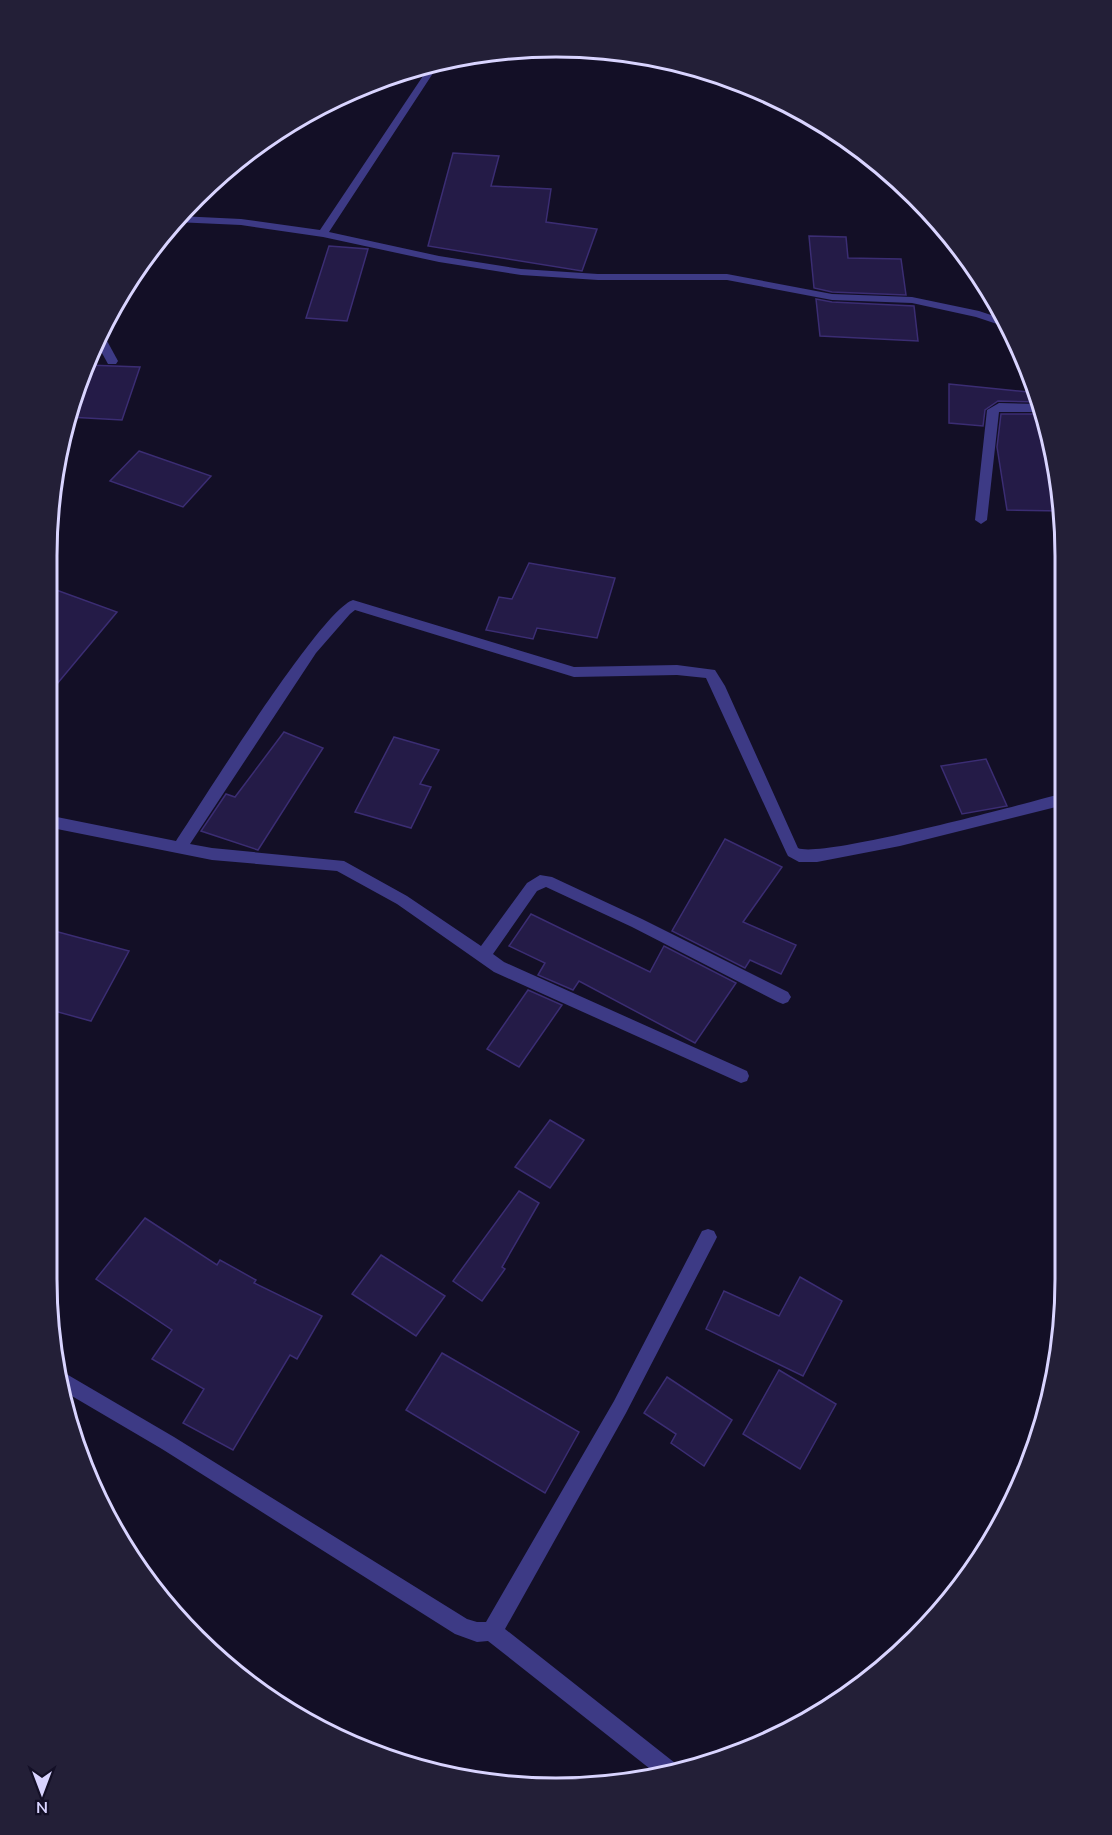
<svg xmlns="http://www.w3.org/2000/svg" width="1112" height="1835" font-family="'Nunito Sans',sans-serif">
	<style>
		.building { fill: #241b47; stroke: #3b2d73; stroke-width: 1.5 }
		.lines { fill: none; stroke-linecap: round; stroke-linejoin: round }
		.street { fill: #3d3a85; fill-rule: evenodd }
		.rim { fill: none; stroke: #d9d4ff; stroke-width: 3 }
	</style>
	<rect width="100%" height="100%" fill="#130f26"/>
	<g class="building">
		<path d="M453,153L499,156L491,186L551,189L546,222L597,229L582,271L428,246Z"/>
		<path d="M809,236L846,237L848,258L901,259L906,295L832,292L814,288Z"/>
		<path d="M329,246L368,249L347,321L306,318Z"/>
		<path d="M816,299L832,302L914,306L918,341L820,336Z"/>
		<path d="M87,365L140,367L122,420L69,417L74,392Z"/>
		<path d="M949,384L1039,393L1040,402L998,401L985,410L983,426L949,423Z"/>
		<path d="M1001,414H1043L1062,511L1007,510L997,447Z"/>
		<path d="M139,451L211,476L183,507L110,481Z"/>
		<path d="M529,563L615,578L597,638L537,628L533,639L486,630L499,597L512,599Z"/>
		<path d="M48,587L117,612L47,696Z"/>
		<path d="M284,732L323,748L258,850L201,831L226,794L235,797Z"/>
		<path d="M394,737L439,750L420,784L431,787L411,828L355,812Z"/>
		<path d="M986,759L1007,806L962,814L941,766Z"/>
		<path d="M725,839L782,867L743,922L796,945L781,974L750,960L745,968L672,931Z"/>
		<path d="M531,914L650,972L664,946L736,983L695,1043L579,981L573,990L538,975L545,963L509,946Z"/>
		<path d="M47,929L129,951L91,1021L47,1009Z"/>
		<path d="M528,990L562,1005L519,1067L487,1049Z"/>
		<path d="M550,1120L584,1140L550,1188L515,1167Z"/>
		<path d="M519,1191L539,1203L502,1267L505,1269L482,1301L453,1281Z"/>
		<path d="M145,1218L217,1265L220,1260L256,1280L254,1283L322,1316L297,1359L290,1355L233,1450L183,1423L204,1389L152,1359L172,1330L96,1279Z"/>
		<path d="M381,1255L445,1296L416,1336L352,1294Z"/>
		<path d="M800,1277L842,1301L803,1376L706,1329L724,1291L779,1316Z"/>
		<path d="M442,1353L579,1432L545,1493L406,1410Z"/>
		<path d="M779,1370L836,1404L800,1469L743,1434Z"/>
		<path d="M667,1377L732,1420L704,1466L671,1443L676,1434L644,1413Z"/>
	</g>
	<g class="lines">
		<g class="street">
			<path d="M441,61L329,232L439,256L521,269L598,274H727L832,294L912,297L979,311L1006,320L1009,328L976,317L912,303L832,300L727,280H598L521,275L439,262L323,237L241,225L175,222L179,216L241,219L320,230L431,64Z"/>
			<path d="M101,336L106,339L118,361L116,364H108L97,344Z"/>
			<path d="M999,403L1041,404L1042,412H999L987,520L981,524L975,520L987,410Z"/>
			<path d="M353,600L574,667L677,665L715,670L725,686L798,848C821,859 1027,803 1064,793V805L900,846L817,862H799L788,856L786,852L706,678L677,675L574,677L355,610L350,614L316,653L190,844L212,848L344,861L407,896L481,946L527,883L540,875L552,877L642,919L788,992L791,997L788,1002L783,1004L778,1002L632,927L546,887L537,891L493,954L504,962L747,1071L749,1076L747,1081L741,1083L494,972L397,904L337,871L212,860L47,827V815L176,841C202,802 321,610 353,600Z"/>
			<path d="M708,1229L714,1231L717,1237L714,1243L626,1413L505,1629L675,1763L678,1768L654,1772L488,1641L477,1642L455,1634L162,1449L65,1392L63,1372L174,1437L467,1619L477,1622H486L614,1401L702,1231Z"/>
		</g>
	</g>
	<path d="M0 0H1112V1835H0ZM556 57H556A499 499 0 0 1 1055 556V1279A499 499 0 0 1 556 1778H556A499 499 0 0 1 57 1279V556A499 499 0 0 1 556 57Z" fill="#231f37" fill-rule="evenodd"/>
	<path class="rim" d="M556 57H556A499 499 0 0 1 1055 556V1279A499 499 0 0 1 556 1778H556A499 499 0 0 1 57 1279V556A499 499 0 0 1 556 57Z"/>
	<g transform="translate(42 1793) rotate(180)" stroke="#130f26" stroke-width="4.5" paint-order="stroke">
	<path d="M0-4.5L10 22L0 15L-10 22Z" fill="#d9d4ff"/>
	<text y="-9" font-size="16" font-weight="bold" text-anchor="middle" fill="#d9d4ff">N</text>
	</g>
</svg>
